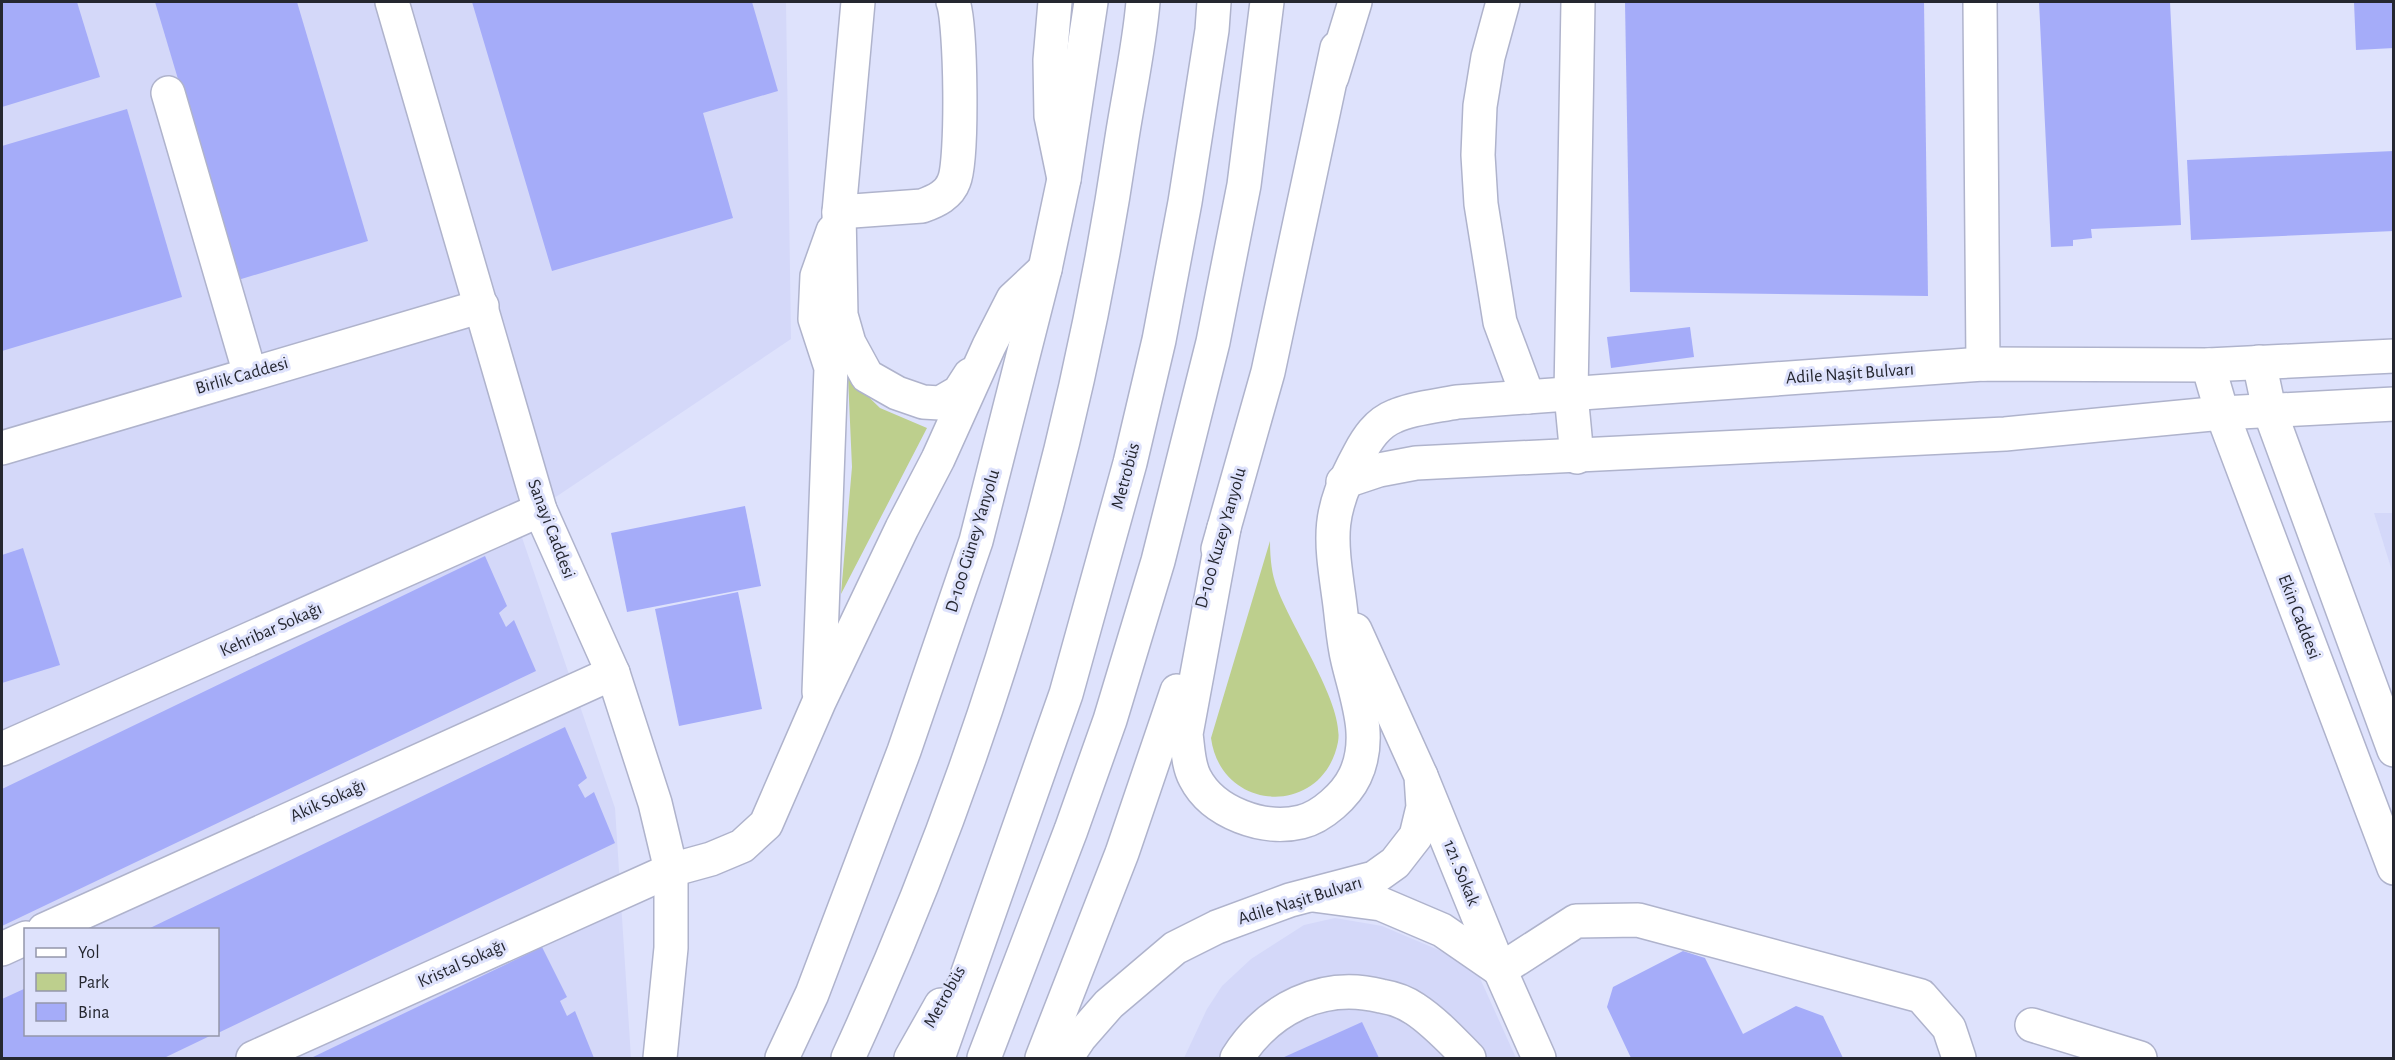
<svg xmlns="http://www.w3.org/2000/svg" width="2395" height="1060" font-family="'Alegreya Sans',sans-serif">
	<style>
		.built { fill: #d4d8f9; fill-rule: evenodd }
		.green { fill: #bdcf8d }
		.building { fill: #a5acf9 }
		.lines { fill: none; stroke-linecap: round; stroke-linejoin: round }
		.minor-casing { stroke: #afb3cc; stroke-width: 36 }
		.major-casing { stroke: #afb3cc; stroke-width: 36 }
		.highway-casing { stroke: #afb3cc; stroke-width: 36 }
		.minor { stroke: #fff; stroke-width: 33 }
		.major { stroke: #fff; stroke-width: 33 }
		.highway { stroke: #fff; stroke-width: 33 }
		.labels { text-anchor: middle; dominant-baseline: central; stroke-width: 6; stroke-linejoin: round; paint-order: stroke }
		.street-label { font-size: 18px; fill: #252730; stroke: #dee2fc }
	</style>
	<rect width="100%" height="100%" fill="#dee2fc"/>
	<g class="built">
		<path d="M2,2H786L791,339L517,523L615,808L631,1058H2ZM26,930H218V1034H26Z"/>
		<path d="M2374,513H2393V574Z"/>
		<path d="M1335,918L1382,926L1474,965L1516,1058H1184L1207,1009L1222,986L1251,959L1304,925Z"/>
	</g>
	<g class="green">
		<path d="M848,377L880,408L927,428L841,594L852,467Z"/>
		<path d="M1270,541C1270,554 1271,569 1275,582C1287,622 1345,703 1338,742C1323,818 1221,813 1211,738Z"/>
	</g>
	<g class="building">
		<path d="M2,2H77L100,77L2,107Z"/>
		<path d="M155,2H297L368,241L238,280Z"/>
		<path d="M472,2H752L778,91L703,113L733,218L552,271Z"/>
		<path d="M1625,2H1924L1928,296L1630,292Z"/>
		<path d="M2039,2H2170L2181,225L2091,229L2092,238L2073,240V246L2051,247Z"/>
		<path d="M2354,2H2394V48L2356,50Z"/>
		<path d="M127,109L182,297L2,351V146Z"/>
		<path d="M2394,151V231L2191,240L2187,160Z"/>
		<path d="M1690,327L1694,357L1611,368L1607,337Z"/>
		<path d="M745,506L761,586L627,612L611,533Z"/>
		<path d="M23,548L60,665L2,683V555Z"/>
		<path d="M485,556L507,606L499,613L506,627L514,620L536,671L2,926V789Z"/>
		<path d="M738,592L762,709L679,726L655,609Z"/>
		<path d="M565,727L587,778L578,785L585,798L594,792L615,843L218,1033V930H146Z"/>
		<path d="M542,947L567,997L560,1001L567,1016L575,1011L594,1058H311Z"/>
		<path d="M1683,951L1705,958L1743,1034L1796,1006L1823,1016L1843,1058H1631L1607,1007L1613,987Z"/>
		<path d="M26,988V1034H214L164,1058H2V999Z"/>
		<path d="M1362,1022L1379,1058H1282Z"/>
	</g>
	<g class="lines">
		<defs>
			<g id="minor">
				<path d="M392,2L540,510L613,673L655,803L671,870V948L660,1058"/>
				<path d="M858,2L839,212L841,315L849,343L867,376L897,393L923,402L940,403L959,392L970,375"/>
				<path d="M1503,2L1488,57L1480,106L1478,155L1481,204L1500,322L1528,397"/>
				<path d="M1980,2L1983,364"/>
				<path d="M168,93L250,374"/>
				<path d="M839,212L922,206C936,201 949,195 954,181C963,160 961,23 953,2"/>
				<path d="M2259,362L2269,409L2394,750"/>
				<path d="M2208,365L2222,413L2394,868"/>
				<path d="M2,448L482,306"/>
				<path d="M1577,457L1571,394L1578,2"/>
				<path d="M819,692L831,368L815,319L817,276L833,231"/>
				<path d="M2,749L540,510"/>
				<path d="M1421,776L1500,970L1539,1058"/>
				<path d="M1313,895L1381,904L1442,930L1500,970"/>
				<path d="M44,930L613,673"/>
				<path d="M2,949L26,938"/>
				<path d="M1500,970L1576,921L1638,920L1921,996L1949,1028L1959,1058"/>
				<path d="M2032,1025L2140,1058"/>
				<path d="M253,1058L671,870L711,859L742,846L766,824L819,702L902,528L938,459L989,346L1013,299L1045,269"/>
				<path d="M911,1058L941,1005"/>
				<path d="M938,1058L1066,694L1130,463L1159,340L1185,202L1212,30L1214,2"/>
				<path d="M1237,1058C1268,1009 1322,981 1381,996C1393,998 1405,1002 1415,1009C1435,1022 1453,1042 1469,1058"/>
			</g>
			<g id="major">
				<path d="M1343,482L1379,470L1416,463L2005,434L2222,413L2394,404"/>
				<path d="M1224,528L1186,734C1188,748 1188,765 1195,778C1213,813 1264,831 1301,822C1322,817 1346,795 1355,776C1373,738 1357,699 1348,661C1343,641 1342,619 1339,598C1330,534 1327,513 1359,454C1367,439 1377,423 1395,416C1413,408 1437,406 1457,402L1983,364L2208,365L2394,356"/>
				<path d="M1218,549L1268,372L1337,48"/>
				<path d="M782,1058L812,994L904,751L976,541L1045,269L1064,179L1091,2"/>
				<path d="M1042,1058L1122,853L1177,691"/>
				<path d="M1066,1058L1080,1037L1109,1004L1175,948L1217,927L1290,900L1374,878L1395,863L1416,836L1423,807L1421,776L1355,630"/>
			</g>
			<g id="highway">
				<path d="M1055,2L1050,60L1051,116L1064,179"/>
				<path d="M1332,77L1355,2"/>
				<path d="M848,1058C981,768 1074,460 1121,144C1128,97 1139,49 1143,2"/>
				<path d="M984,1058L1071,830L1110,720L1158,561L1213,342L1244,185L1267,2"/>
			</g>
		</defs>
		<use href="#minor" class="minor-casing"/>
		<use href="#major" class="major-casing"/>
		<use href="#highway" class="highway-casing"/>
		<use href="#minor" class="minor"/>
		<use href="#major" class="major"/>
		<use href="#highway" class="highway"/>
	</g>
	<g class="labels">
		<g class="street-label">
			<text transform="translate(1850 374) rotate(-4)">Adile Naşit Bulvarı</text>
			<text transform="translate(242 376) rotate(-16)">Birlik Caddesi</text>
			<text transform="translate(1126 476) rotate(-75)">Metrobüs</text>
			<text transform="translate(551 529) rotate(69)">Sanayi Caddesi</text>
			<text transform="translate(1221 538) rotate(-74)">D-100 Kuzey Yanyolu</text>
			<text transform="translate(973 541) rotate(-73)">D-100 Güney Yanyolu</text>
			<text transform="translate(2299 617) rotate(69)">Ekin Caddesi</text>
			<text transform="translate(271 630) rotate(-24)">Kehribar Sokağı</text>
			<text transform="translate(328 801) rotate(-24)">Akik Sokağı</text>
			<text transform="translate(1461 873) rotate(68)">121. Sokak</text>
			<text transform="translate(1300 901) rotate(-17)">Adile Naşit Bulvarı</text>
			<text transform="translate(462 964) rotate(-24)">Kristal Sokağı</text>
			<text transform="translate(945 997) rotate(-61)">Metrobüs</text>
		</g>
	</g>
	<rect width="2395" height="1060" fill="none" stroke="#252730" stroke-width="6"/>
	<rect x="24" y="928" width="195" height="108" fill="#dee2fc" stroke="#9497aa" stroke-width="1.5"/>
	<rect x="36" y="948" width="30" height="9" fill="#ffffff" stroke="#9497aa" stroke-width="1.5"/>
	<text x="78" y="958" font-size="18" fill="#252730">Yol</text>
	<rect x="36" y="973" width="30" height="18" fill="#bdcf8d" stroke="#9497aa" stroke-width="1.5"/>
	<text x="78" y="988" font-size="18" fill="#252730">Park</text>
	<rect x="36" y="1003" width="30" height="18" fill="#a5acf9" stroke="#9497aa" stroke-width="1.5"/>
	<text x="78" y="1018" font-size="18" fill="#252730">Bina</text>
</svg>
